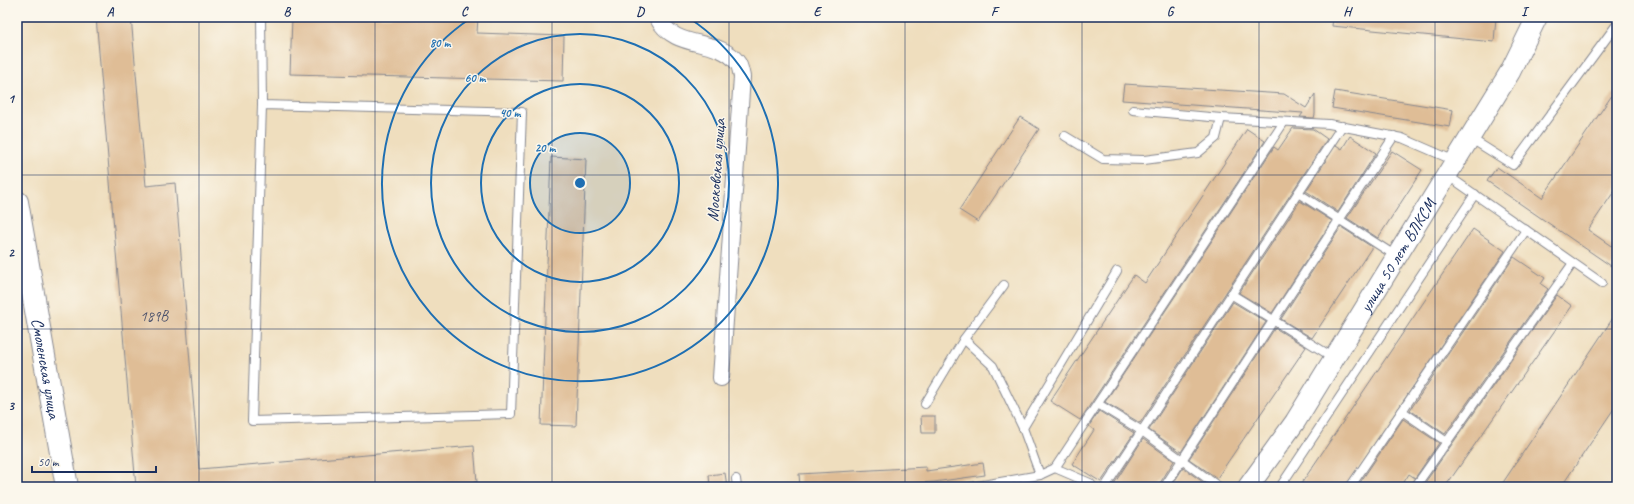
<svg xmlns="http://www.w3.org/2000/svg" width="1634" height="504" font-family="Caveat,sans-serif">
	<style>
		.building { fill: #dfbd96 }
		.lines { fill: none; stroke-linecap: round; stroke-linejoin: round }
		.service-casing { stroke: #85868e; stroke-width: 10 }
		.minor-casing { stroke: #85868e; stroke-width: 18 }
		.tertiary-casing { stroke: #85868e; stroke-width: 22 }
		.secondary-casing { stroke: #85868e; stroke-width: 24 }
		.service { stroke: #fff; stroke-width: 8 }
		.minor { stroke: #fff; stroke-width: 16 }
		.tertiary { stroke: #fff; stroke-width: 20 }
		.secondary { stroke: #fff; stroke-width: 22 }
		.grid { fill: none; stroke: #1b2f5e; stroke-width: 1; stroke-opacity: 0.55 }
		.ring { fill: none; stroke: #1f6fb2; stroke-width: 2 }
		.labels { text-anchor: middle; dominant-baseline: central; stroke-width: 3; stroke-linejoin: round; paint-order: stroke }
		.number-label { font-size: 15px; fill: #4c526c }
		.street-label { font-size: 17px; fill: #1b2f5e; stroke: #fbf7ec }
		.centre { fill: #1f6fb2; stroke: #fbf7ec; stroke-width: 2 }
		.ring-label { font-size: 12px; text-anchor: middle; font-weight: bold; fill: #1f6fb2; stroke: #fbf7ec; stroke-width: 3; stroke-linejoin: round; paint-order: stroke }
		.neatline { fill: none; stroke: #1b2f5e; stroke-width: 1.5 }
		.grid-label { font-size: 13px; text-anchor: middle; font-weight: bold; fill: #1b2f5e }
	</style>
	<rect width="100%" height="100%" fill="#fbf7ec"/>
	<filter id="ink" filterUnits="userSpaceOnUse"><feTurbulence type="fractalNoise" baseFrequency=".025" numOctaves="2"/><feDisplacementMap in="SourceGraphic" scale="8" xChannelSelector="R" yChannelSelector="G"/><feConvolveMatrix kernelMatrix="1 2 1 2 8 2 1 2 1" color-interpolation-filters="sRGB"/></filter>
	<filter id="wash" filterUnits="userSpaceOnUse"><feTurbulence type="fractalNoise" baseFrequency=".012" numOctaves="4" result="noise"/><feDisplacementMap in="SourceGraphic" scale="16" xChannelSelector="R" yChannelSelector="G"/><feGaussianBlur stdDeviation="0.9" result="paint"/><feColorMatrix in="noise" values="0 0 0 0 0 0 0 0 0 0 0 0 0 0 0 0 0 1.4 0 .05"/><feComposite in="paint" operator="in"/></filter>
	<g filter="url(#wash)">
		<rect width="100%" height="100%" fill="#efdebe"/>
		<g id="blocks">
			<g class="building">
				<path d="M96,17H131L146,186L175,183L199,469L474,446L477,482L413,487H136Z"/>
				<path d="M292,17H478L477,33L564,36L563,81L290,74Z"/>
				<path d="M1333,17H1496L1494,42L1332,26Z"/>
				<path d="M1124,84L1284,94L1306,108L1315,94V114L1314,118L1300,117L1303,113L1122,100Z"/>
				<path d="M1617,88V187L1588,230L1617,250V257L1611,266L1487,181L1497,167L1542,198Z"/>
				<path d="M1335,91L1453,110L1450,127L1332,108Z"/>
				<path d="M1020,117L1039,129L978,222L959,210Z"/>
				<path d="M1293,128L1313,129L1327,139L1140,423L1105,402L1274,147L1278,150Z"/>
				<path d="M1247,129L1265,141L1080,420L1050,401L1134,275L1145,283Z"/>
				<path d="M1350,136L1376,153L1338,212L1306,191L1336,145L1342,149Z"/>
				<path d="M1392,151L1422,170L1378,238L1347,218Z"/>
				<path d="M551,157L586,159L576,426L541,425Z"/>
				<path d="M1300,201L1332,221L1272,313L1239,293Z"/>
				<path d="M1341,227L1372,247L1312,338L1281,319Z"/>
				<path d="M1473,229L1505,251L1345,487H1299Z"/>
				<path d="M1514,257L1545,278L1541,284L1548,289L1445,434L1410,410Z"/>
				<path d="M1557,295L1572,306L1445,487H1428L1424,484Z"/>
				<path d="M1233,302L1266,322L1181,452L1149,430Z"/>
				<path d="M1617,312V404L1561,487H1500Z"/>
				<path d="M1275,328L1306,347L1217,478L1189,459Z"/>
				<path d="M1099,411L1134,433L1101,482L1072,464L1094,430L1089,426Z"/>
				<path d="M921,416H935V433H922Z"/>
				<path d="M1403,419L1439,443L1415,478L1409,474L1401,487H1357Z"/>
				<path d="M1143,439L1174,461L1160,483V487H1112Z"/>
				<path d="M983,463L985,475L934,482L860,487H800L799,474L926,467V471Z"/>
				<path d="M1183,468L1210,487H1171Z"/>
				<path d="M725,473L727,487H710L709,475Z"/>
			</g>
		</g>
	</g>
	<g filter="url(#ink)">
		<use href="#blocks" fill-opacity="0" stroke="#85868e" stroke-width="1"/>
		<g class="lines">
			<defs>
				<g id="service">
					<path d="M261,17L262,105L252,421L511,414L522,112L262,105"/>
					<path d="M1133,110L1221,118L1329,124L1402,138L1455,161"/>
					<path d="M1065,136L1103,159L1144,160L1198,153L1216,138L1221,118"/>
					<path d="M1470,138L1513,165L1617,24"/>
					<path d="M1447,175L1602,283"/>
					<path d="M1298,193L1396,256"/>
					<path d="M1231,294L1334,358"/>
					<path d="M964,339L993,366L1023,428"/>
					<path d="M925,404L964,339L1004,285"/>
					<path d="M1098,404L1142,431L1219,487"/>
					<path d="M1402,411L1447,442"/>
					<path d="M1055,468L1090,483L1093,487"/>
					<path d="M1040,475L1023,428L1117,271"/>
					<path d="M736,479L737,487"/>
					<path d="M1165,486L1394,136"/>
					<path d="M971,487L1040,475L1055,468L1284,122"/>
					<path d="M1105,487L1342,126"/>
					<path d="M1280,487L1475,194"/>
					<path d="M1350,487L1526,230"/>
					<path d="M1415,487L1573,263"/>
				</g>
				<path id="minor" d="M657,17C675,52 717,36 737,62C740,65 741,72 742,77L721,378"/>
				<g id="tertiary">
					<path id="s1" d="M1248,487L1295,422L1510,72L1537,17"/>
				</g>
				<g id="secondary">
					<path id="s2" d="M17,202L67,487"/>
				</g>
			</defs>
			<use href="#service" class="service-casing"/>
			<use href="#minor" class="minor-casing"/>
			<use href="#tertiary" class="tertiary-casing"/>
			<use href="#secondary" class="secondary-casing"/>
			<use href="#service" class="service"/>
			<use href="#minor" class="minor"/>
			<use href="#tertiary" class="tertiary"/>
			<use href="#secondary" class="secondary"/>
		</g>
	</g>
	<path class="grid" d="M199,17V487M375,17V487M552,17V487M729,17V487M905,17V487M1082,17V487M1259,17V487M1435,17V487M17,175H1617M17,329H1617"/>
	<circle cx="580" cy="183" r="50" fill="#1f6fb2" fill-opacity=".12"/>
	<g class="ring">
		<circle cx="580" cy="183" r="50"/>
		<circle cx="580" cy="183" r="99"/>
		<circle cx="580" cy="183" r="149"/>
		<path d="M689 18A198 198 0 1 1 471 18"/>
	</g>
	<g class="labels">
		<g class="number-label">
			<text x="154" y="316">189В</text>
		</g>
		<g class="street-label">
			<text transform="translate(716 170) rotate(-86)">Московская улица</text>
			<text stroke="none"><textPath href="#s1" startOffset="276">улица 50 лет ВЛКСМ</textPath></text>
			<text stroke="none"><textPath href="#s2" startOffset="169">Смоленская улица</textPath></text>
		</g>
	</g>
	<circle cx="580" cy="183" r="6" class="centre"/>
	<g class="ring-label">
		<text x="440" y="47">80 m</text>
		<text x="475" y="82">60 m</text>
		<text x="510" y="117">40 m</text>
		<text x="545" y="152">20 m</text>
	</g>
	<rect width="1634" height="504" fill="none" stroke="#fbf7ec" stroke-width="44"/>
	<path d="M32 466v6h124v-6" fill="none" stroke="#1b2f5e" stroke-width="2"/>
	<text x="38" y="466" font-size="12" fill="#1b2f5e" stroke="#fbf7ec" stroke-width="3" paint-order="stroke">50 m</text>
	<rect x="22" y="22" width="1590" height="460" class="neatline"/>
	<g class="grid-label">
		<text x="110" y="16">A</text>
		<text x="287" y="16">B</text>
		<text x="464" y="16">C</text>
		<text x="640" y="16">D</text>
		<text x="817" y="16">E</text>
		<text x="994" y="16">F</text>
		<text x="1170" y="16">G</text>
		<text x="1347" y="16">H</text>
		<text x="1524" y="16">I</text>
		<text x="11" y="103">1</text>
		<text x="11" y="257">2</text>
		<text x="11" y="410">3</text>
	</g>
</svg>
